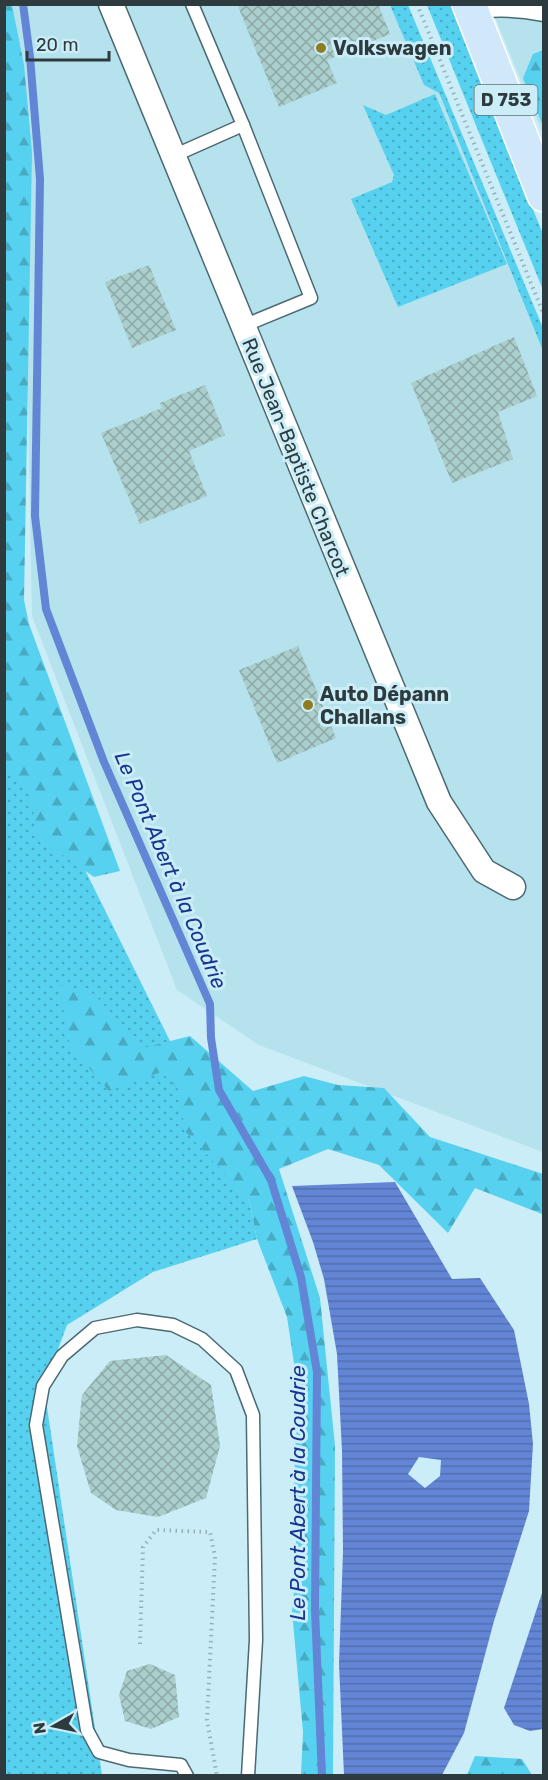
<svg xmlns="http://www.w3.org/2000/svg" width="548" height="1780" font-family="Rubik,sans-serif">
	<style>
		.built { fill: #b6e2ed }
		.grass { fill: url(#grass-dots) }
		.forest { fill: url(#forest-firs) }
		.water { fill: url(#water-rules); fill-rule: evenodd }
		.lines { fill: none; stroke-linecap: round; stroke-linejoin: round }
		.stream { stroke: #6385d5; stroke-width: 8 }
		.building { fill: url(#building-cross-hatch) }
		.service-casing { stroke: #4b6a73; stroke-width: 15 }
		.minor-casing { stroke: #4b6a73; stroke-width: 27 }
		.primary-casing { stroke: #fff; stroke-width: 36 }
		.path { stroke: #95b1b9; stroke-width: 4; stroke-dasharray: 1.5 4.5; stroke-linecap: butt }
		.service { stroke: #fff; stroke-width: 12 }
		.minor { stroke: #fff; stroke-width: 24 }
		.primary { stroke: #d1e8fa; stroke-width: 33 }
		.poi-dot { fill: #8f7b21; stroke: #caedf7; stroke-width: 2 }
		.labels { text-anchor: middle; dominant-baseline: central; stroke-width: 6; stroke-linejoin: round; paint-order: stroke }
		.shield { fill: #caedf7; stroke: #5c7076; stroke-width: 1.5 }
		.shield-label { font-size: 18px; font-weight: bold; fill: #2d3a3e }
		.poi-label { font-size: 20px; font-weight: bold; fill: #2d3a3e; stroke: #caedf7; text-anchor: start }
		.street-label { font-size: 20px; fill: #2d3a3e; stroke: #caedf7 }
		.water-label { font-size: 21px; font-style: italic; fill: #173491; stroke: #caedf7 }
	</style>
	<defs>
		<pattern id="grass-dots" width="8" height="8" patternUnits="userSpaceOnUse" patternTransform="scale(1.5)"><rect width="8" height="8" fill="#57d1f0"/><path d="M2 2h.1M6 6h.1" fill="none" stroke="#48abc4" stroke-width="1.8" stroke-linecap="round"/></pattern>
		<pattern id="forest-firs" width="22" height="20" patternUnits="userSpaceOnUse" patternTransform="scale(1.5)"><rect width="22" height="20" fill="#57d1f0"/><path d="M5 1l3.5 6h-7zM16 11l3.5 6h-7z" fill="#48abc4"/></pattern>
		<pattern id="water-rules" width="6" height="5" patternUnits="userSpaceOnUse" patternTransform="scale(1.5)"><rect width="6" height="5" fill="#6385d5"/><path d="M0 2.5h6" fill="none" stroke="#526eae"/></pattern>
		<pattern id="building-cross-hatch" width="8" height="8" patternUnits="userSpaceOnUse" patternTransform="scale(1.5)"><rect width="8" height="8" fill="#aacecc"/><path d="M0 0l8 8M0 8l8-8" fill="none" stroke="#8ba8a7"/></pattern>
	</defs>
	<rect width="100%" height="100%" fill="#caedf7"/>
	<g class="built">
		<path d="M4,5H403L543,351V1152L259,1045L177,990L32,616L22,93Z"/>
		<path d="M490,5H543V134L512,59Z"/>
	</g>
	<g class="grass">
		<path d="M390,5H408L543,328V351L439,93L424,85Z"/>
		<path d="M427,5H451L543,234V290Z"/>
		<path d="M435,94L507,264L398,307L351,199L392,182L394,175L363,105L386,115Z"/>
		<path d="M4,689L86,872L249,1200L257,1239L153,1272L67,1325L44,1387L102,1775H5Z"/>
	</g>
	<g class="forest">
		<path d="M4,5H12L24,65L32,152L24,600L29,624L120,871L94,877L38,838L29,788L5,772Z"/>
		<path d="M543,50V126L523,78L533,54Z"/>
		<path d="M59,985L94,994L143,1048L190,1036L253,1091L304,1076L338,1085L384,1088L430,1137L543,1174L542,1214L475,1188L448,1233L379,1165L328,1149L279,1169L320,1298L335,1446L333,1775H301L303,1732L292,1611L297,1560L294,1504L295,1452L299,1396L287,1317L257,1239L249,1200L184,1130L181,1092L161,1072L109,1091L70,1046Z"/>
		<path d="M475,1756L522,1759L532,1775H467Z"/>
	</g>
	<g class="water">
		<path d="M395,1182L452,1279L480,1278L514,1330L529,1404L533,1444L529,1511L494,1621L464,1733L442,1775H344L339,1664L343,1552L342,1451L337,1354L324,1279L313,1242L292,1186ZM419,1457L441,1460L440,1476L425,1488L408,1474Z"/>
		<path d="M543,1590V1729L530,1731L514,1725L504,1708Z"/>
	</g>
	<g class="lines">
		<path class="stream" d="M23,4L30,57L40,179L35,516L46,609L104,762L210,1004L211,1038L219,1090L271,1180L301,1277L317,1372L315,1610L322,1776"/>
	</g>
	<g class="building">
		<path d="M237,4H378L390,34L327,60L337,83L279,107Z"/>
		<path d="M149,265L176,330L132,348L105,282Z"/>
		<path d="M514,337L537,396L498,412L513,459L452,483L411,383Z"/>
		<path d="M205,385L225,435L189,451L207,496L140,524L101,433L162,408L160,403Z"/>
		<path d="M298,646L336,738L277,763L239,670Z"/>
		<path d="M166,1355L211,1385L220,1446L206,1498L158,1517L116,1510L91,1493L77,1446L82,1395L110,1361Z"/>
		<path d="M150,1664L175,1675L179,1717L151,1729L125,1721L119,1695L127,1671Z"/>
	</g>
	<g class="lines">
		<defs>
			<g id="service">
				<path d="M173,156L243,125L192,4"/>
				<path d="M243,326L311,298L243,125"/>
				<path d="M187,1776L181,1765L129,1760L99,1752L87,1730L36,1425L43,1386L62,1356L95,1328L137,1320L173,1325L202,1339L236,1370L253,1415L256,1640L248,1776"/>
			</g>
			<g id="minor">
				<path d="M111,4L439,802L484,871L513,887"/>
				<path d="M470,7C494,3 519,4 544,9"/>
			</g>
			<path id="primary" d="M469,4L544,195"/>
		</defs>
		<use href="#service" class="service-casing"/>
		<use href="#minor" class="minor-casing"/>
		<use href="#primary" class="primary-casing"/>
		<g class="path">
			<path d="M417,4L544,315"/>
			<path d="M140,1644L143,1547L156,1530L210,1532L215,1557L207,1720L217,1776"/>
		</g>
		<use href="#service" class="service"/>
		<use href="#minor" class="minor"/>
		<use href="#primary" class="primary"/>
	</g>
	<g class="poi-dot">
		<circle cx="321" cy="48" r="6"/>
		<circle cx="308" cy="705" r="6"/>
	</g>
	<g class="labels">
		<rect class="shield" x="474.5" y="85" width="63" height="30" rx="4.5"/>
		<g class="shield-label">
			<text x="506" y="100">D 753</text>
		</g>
		<g class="poi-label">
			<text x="333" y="48">Volkswagen</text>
			<text x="320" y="694">Auto Dépann<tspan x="320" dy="23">Challans</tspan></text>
		</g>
		<g class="street-label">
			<text transform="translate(296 457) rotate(68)">Rue Jean-Baptiste Charcot</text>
		</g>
		<g class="water-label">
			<text transform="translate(171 870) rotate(67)">Le Pont Abert à la Coudrie</text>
			<text transform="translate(297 1493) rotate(-90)">Le Pont Abert à la Coudrie</text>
		</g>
	</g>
	<rect width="548" height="1780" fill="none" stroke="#2d3a3e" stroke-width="12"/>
	<g transform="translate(54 1726) rotate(261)" stroke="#caedf7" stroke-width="4.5" paint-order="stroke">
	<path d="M0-4.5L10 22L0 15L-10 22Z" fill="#2d3a3e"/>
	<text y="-9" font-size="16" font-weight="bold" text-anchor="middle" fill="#2d3a3e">N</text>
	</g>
	<path d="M27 51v9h82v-9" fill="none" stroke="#2d3a3e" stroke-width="3"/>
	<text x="36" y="51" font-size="18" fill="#2d3a3e" stroke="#caedf7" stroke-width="4.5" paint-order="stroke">20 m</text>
</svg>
